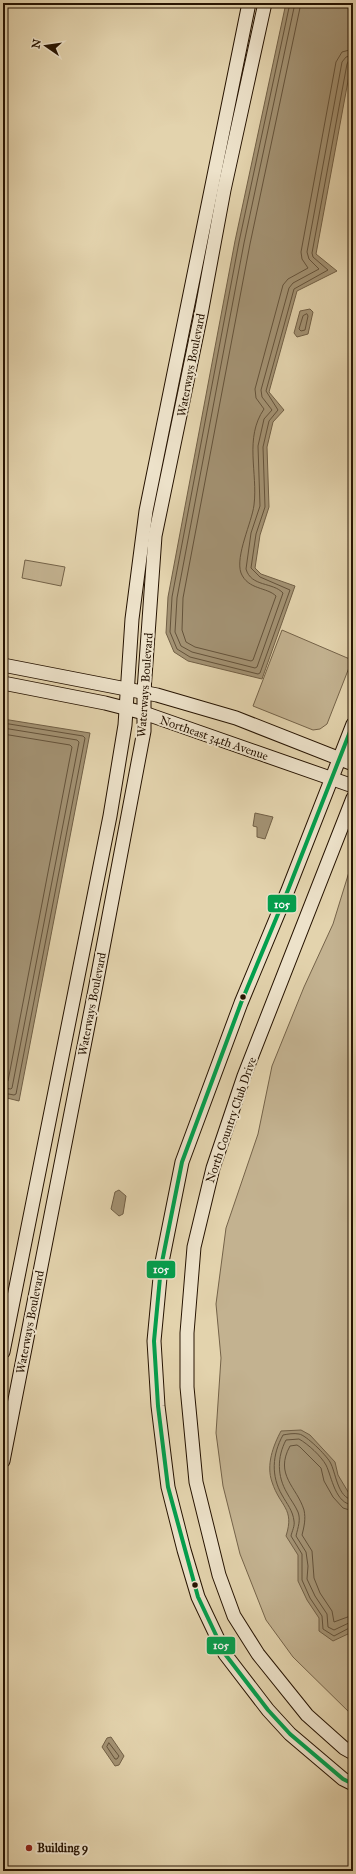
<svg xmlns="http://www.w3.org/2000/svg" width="356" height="1874" font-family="'IM FELL Great Primer',serif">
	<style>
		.green { fill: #c3b290; stroke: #746248 }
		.water { fill: #a39273; stroke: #715f45 }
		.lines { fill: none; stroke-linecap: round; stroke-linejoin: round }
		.shore { stroke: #64523a; stroke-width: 1 }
		.secondary-casing { stroke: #261301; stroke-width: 15 }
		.secondary { stroke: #ede2ca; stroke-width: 13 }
		.bus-1-casing { stroke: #ede2ca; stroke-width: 7 }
		.bus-1 { stroke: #029f4d; stroke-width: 4 }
		.bus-dot { fill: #261301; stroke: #ede2ca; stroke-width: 1.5 }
		.poi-dot { fill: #8f2418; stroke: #ede2ca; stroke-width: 1.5 }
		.labels { text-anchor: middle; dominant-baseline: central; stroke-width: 4; stroke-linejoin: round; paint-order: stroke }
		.street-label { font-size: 12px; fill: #261301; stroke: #ede2ca }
		.poi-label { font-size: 12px; font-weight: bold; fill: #261301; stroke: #ede2ca; text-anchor: start }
		.line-badge { stroke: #ede2ca; stroke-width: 1.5 }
		.badge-label { font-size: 11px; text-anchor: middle; font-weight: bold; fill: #fff }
	</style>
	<rect width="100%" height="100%" fill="#e3d3ad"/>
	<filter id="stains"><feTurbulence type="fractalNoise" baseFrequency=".005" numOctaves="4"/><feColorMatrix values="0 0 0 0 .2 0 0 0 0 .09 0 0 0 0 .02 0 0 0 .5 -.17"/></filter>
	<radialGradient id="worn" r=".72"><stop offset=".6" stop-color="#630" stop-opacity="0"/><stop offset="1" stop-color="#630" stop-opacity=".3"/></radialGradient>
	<g class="green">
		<path d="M25,560L65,567L61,586L22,578Z"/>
		<path d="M282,630L352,660L327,724L320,729L313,730L253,706Z"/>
		<path d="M353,859V1716L293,1657L266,1620L240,1554L223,1486L216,1433L221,1358L216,1304L226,1228L258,1134L272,1066L304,987L333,924Z"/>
	</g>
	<g class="water">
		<path d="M286,3H353V54L316,254L337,271L297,291L269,392L284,410L273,422L267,447L269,507L260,535L255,568L261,574L295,586L262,679L188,661L174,652L166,633L168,597L235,241Z"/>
		<path d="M310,309L313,312L308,334L297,337L294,333L300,311Z"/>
		<path d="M3,719L90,733L19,1101L3,1097Z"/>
		<path d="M255,813L273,817L265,839L257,837V827L253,826Z"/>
		<path d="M119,1190L126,1196L123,1214L119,1216L111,1209L115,1192Z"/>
		<path d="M301,1430L310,1435L335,1462L338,1475L353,1500V1629L350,1633L333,1641L319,1631V1618L307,1600L298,1581V1555L286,1536C295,1508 280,1507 272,1482C266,1465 273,1446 281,1431Z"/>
		<path d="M111,1737L124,1756L119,1765L115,1766L102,1747L107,1738Z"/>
	</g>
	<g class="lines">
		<g class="shore">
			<path d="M290,3L239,242L172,597L170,632L177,649L190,657L258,674L260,673L290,590L260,577L251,568L256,534L265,507L263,447L269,421L278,410L266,391L294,289L328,270L313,257L312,253L347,64L349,60H353"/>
			<path d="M295,3L244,243L177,598L175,632L181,646L192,652L255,668L257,667L283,593C273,582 251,587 246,569L251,533L260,506L258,446L264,419L272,410L262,397L261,390L289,288L293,283L319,269L309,259L307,252L342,62L346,57L353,55"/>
			<path d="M301,3L250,244L183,598L182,630L186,642L195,647L251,661L253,660L276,596C267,587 248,590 241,573C235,556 252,522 254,505C258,473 244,438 264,409L256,398L255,389L283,285L288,279L308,268L302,259L301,252L336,62L342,52L353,49"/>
			<path d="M307,314L308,316L305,330L301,331L299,329L303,316Z"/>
			<path d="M3,723L83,736L85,738L16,1094L14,1095L3,1093"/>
			<path d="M3,728L77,740L79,742L12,1088L11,1089L3,1088"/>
			<path d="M3,734L70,745L72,747L8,1081L3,1082"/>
			<path d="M353,1500C337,1498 336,1472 330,1462C326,1455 306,1435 299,1434C294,1433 288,1434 283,1435C272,1455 271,1476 282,1495C287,1504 293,1511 294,1521C295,1526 292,1531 291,1536L302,1554V1580L310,1598L322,1616L323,1629L334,1636L353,1626"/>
			<path d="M353,1505C335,1504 332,1477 326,1465C321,1456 308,1444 299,1439L286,1440C277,1457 277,1476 287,1493C290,1499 295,1505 298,1512C301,1520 298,1527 296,1536L306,1552L308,1566L307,1579L315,1596L327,1614L328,1627L334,1630L353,1621"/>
			<path d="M353,1511L343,1508L333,1497L324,1481L321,1468L300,1447L297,1445L290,1446C274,1475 297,1487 304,1510C306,1519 304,1527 302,1535L312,1551L314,1578L320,1593L332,1611L334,1622L353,1615"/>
			<path d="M109,1743L119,1756L117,1759H115L107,1747Z"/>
		</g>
		<defs>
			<g id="secondary">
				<path d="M3,665L157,695L236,718L353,764"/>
				<path d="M3,683L105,703L144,713L353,786"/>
				<path d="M353,724L288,890L241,1003L182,1162L161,1267L154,1341L158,1406L168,1487L184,1550L198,1597L225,1654L268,1710L290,1734L343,1779L353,1784"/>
				<path d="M353,798L244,1076L213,1168L194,1247L187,1333V1387L196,1482L219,1575L234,1616L258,1654L307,1715L344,1748L353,1753"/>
				<path d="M3,1352L110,816L125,725L132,619L146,511L249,3"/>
				<path d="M3,1461L95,990L144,731V691L155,536L201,314L224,190L265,3"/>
			</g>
		</defs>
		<use href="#secondary" class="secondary-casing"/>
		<use href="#secondary" class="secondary"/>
		<defs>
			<path id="bus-1" d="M353,724L288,890L241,1003L182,1162L161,1267L154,1341L158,1406L168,1487L198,1597L225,1654L268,1710L290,1734L343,1779L353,1784"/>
		</defs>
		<use href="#bus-1" class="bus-1-casing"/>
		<use href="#bus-1" class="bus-1"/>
	</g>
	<g class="bus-dot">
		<circle cx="243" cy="997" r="3.5"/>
		<circle cx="195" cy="1585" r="3.5"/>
	</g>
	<circle class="poi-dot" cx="29" cy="1848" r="4"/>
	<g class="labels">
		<g class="street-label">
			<text transform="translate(191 365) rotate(-79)">Waterways Boulevard</text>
			<text transform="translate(145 685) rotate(-86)">Waterways Boulevard</text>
			<text transform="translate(214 738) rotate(19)">Northeast 34th Avenue</text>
			<text transform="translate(92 1004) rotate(-79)">Waterways Boulevard</text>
			<text transform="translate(231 1120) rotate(-71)">North Country Club Drive</text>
			<text transform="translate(30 1322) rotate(-79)">Waterways Boulevard</text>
		</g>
		<g class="poi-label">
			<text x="37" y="1848">Building 9</text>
		</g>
	</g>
	<g class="line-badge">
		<rect x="267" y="894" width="30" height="19" rx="4" fill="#029f4d"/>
		<rect x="146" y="1260" width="30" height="19" rx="4" fill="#029f4d"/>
		<rect x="206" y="1636" width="30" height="19" rx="4" fill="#029f4d"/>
	</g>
	<g class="badge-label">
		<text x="282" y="908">105</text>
		<text x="161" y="1273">105</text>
		<text x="221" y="1649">105</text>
	</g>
	<rect width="356" height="1874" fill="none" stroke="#e3d3ad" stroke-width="16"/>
	<rect x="4" y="4" width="348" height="1866" fill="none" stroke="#261301" stroke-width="2"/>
	<rect x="8" y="8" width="340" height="1858" fill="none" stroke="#261301"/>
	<g transform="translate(46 46) rotate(283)" stroke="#ede2ca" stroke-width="3" paint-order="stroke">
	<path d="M0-3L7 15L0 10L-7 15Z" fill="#261301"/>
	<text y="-6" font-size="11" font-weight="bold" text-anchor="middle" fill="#261301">N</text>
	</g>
	<rect width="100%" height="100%" filter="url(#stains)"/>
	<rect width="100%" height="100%" fill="url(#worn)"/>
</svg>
